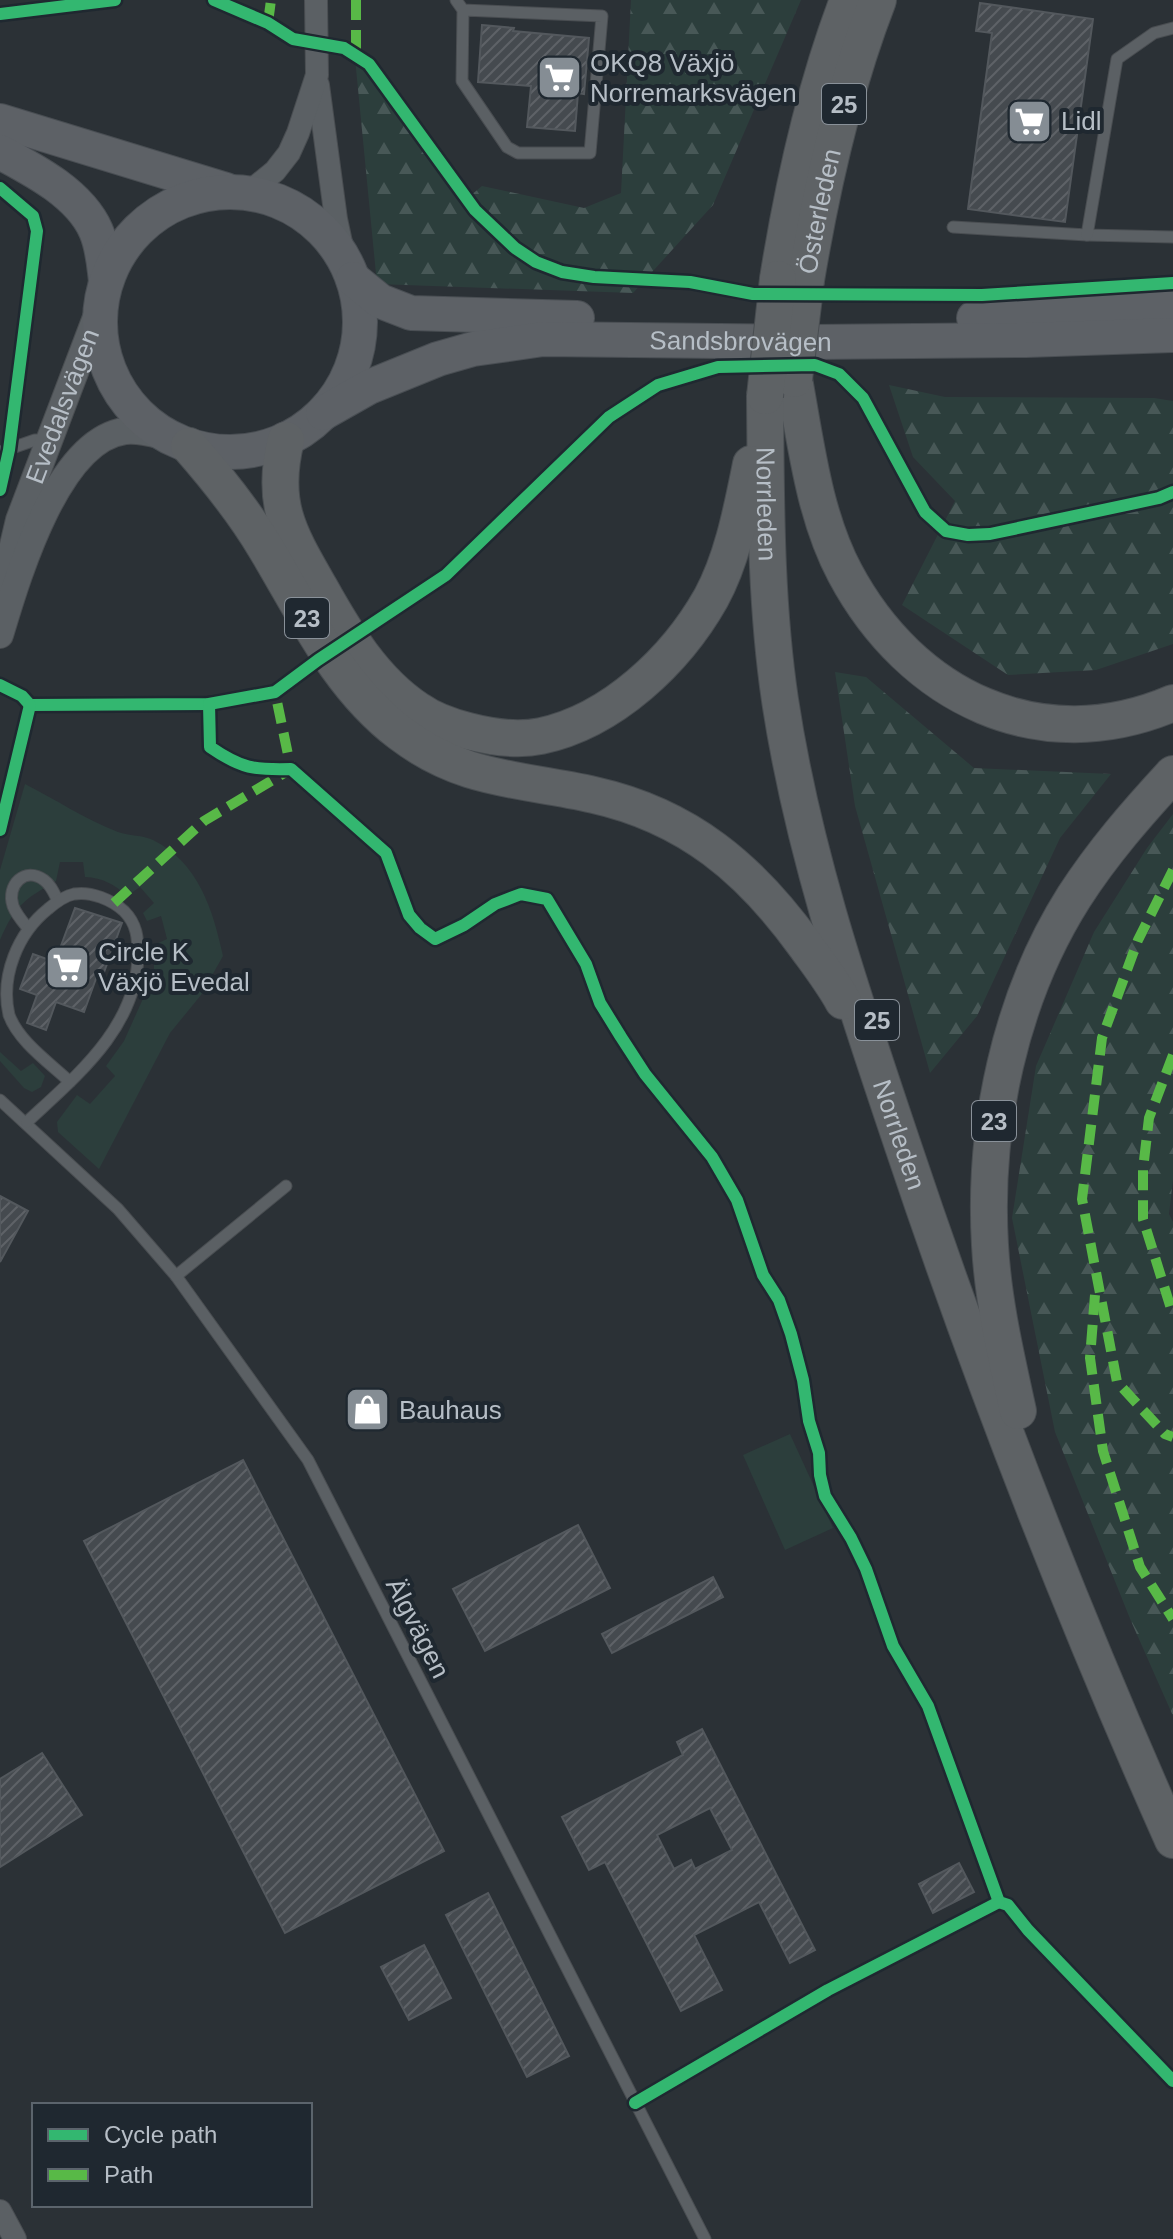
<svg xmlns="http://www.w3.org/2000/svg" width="1173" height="2239" font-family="Arial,sans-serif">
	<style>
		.green { fill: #2c3e3c }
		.forest { fill: url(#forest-firs) }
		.building { fill: url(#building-hatch); stroke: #53585d; stroke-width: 2; fill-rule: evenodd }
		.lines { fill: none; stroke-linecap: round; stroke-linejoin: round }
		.service-casing { stroke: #494d51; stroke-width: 13 }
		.minor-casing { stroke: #494d51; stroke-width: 24 }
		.tertiary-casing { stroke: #494d51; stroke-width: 28 }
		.primary-casing { stroke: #494e53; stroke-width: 36 }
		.trunk-casing { stroke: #484d51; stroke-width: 38 }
		.service { stroke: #5b6064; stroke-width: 11 }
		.minor { stroke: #5b6064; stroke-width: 22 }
		.tertiary { stroke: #5b6064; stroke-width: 26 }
		.primary { stroke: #5d6166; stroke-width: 34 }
		.trunk { stroke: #5e6265; stroke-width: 36 }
		.trunk-bridge-casing { stroke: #484d51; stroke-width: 38; stroke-linecap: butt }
		.trunk-bridge { stroke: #5e6265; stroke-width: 36 }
		.quiet { stroke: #58b947; stroke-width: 10; stroke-dasharray: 20 10; stroke-linecap: butt }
		.cycleway-casing { stroke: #1f2830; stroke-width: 17 }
		.cycleway { stroke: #33b770; stroke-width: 12 }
		.labels { text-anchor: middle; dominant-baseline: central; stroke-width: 8; stroke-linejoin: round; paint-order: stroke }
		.shield { fill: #1f2830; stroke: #899199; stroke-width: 2 }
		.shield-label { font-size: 24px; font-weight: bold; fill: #b6bec6 }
		.poi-label { font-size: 26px; fill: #b6bec6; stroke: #1f2830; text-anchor: start }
		.street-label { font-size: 26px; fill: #b6bec6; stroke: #1f2830 }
	</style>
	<defs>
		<pattern id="forest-firs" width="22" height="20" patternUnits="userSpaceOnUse" patternTransform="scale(2)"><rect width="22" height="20" fill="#2c3e3c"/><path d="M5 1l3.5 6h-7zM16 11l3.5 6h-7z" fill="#485857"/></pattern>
		<pattern id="building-hatch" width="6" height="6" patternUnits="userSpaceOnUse" patternTransform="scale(2)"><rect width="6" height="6" fill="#454a4f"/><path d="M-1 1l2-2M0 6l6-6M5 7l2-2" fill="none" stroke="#5e6267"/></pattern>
	</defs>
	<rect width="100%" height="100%" fill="#2b3136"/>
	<g class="green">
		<path d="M25,784C55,799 86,820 118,832C129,836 143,835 153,840C199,863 213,910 223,956L201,995L170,1033L99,1169L58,1132L57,1122L77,1095L90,1104L115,1076L106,1066L124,1041L154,974V945L167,939L161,916L147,921L143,913L154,903L140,887L127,896C114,884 103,878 85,877L83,862H60L56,881C25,899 15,905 0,940V870Z"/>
		<path d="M0,1052L21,1071L33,1063L45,1076L41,1087L32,1092L24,1088L0,1061Z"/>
		<path d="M790,1434L833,1528L785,1550L743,1455Z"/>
	</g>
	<g class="forest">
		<path d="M631,0H801L713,205L633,293L377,284L355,58L464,201L482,186L584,208L621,193Z"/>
		<path d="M889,385L945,397L1154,398L1173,401V644L1096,670L1008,675L902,605L955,501L913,457Z"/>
		<path d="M835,672L866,677L974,768L1111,774L1060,838L977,1016L930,1073L855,806Z"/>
		<path d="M1173,814V1180L1169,1214L1173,1222V1716L1131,1621L1055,1432L1012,1218L1036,1066L1094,932L1147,848Z"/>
	</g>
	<g class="building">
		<path d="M980,3L1093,19L1065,222L968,209L992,33L976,31Z"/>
		<path d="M482,25L514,28L513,31L589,38L584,94L578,93L575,131L527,127L531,86L478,82Z"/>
		<path d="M75,908L122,923L103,975L98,973L84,1012L56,1002L46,1030L27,1023L37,995L20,989L33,954L55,962Z"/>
		<path d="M0,1196L28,1211L0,1262Z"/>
		<path d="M243,1460L444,1851L285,1933L84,1541Z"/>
		<path d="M578,1525L610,1588L485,1651L453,1589Z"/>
		<path d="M713,1577L723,1597L612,1653L602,1634Z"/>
		<path d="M702,1729L815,1950L790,1963L759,1902L694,1935L722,1990L681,2011L605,1862L589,1870L562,1817L683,1755L677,1742ZM710,1808L732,1850L695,1869L691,1860L674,1869L657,1835Z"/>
		<path d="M42,1753L82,1815L0,1867V1779Z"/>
		<path d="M959,1863L974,1892L933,1913L919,1884Z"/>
		<path d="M488,1893L569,2056L527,2077L446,1915Z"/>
		<path d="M424,1945L451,1998L409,2020L381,1967Z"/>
	</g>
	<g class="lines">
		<defs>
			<g id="service">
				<path d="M456,0L463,10L462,81L507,147L518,153H590L602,16L463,10"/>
				<path d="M953,227L1087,235L1173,237"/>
				<path d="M1087,235L1117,59L1154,33L1173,28"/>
				<path d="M0,452L35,440H48"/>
				<path d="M27,927C22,921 16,914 13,906C6,885 25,866 44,880C51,885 54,893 58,901"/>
				<path d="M0,1100L118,1209L176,1276L308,1460L705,2239"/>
				<path d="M27,1122C75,1077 137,1028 138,955C138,938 137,924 124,911C112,900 91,891 74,894C64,896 55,903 48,909C18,933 0,976 9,1015C19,1042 50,1063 70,1082"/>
				<path d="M176,1276L286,1186"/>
			</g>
			<g id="minor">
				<path d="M318,85L336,219L345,261"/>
				<path d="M248,193L275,171L289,153L298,133L317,75L316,0"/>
				<path d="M0,2211L15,2239"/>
			</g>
			<g id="tertiary">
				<path id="s1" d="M0,600L19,520L101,304"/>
				<path d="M0,635C17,579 57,440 125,431C140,429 154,434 168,437"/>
			</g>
			<g id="primary">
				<path d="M0,121L226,190"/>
				<path d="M0,152C34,170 80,194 96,231C103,247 104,265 106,281"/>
				<circle cx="230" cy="322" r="130"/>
				<path d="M353,279L380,301L411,313L577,318"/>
				<path d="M974,318L1173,306"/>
				<path id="s2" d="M323,413L369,387L438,359L473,349L543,339L812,342L1026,340L1173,335"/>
			</g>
			<g id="trunk">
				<path d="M778,279C793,185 814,89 848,0"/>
				<path id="s3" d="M806,280C822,185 843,90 878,0"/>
				<path d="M794,379C806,444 814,515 845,573C911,697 1040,760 1173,703"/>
				<path id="s4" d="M765,396C766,497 765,599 780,700C803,853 854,1000 903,1146C982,1382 1072,1613 1173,1840"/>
				<path d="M286,440C270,504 289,534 320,588C345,633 374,681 418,710C432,720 452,727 468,731C491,737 517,741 541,736C612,721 676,660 711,598C733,558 742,508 751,464"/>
				<path d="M189,446C217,478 243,510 265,547C305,613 337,685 400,733C464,782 520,778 594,795C688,816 750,869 805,945C818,963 832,981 843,1001"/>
				<path d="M1018,1411C1006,1356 993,1301 990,1245C983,1126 1010,998 1074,897C1103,852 1137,813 1173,774"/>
			</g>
		</defs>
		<use href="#service" class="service-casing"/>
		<use href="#minor" class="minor-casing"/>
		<use href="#tertiary" class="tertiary-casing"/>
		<use href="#primary" class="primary-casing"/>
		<use href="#trunk" class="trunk-casing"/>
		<use href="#service" class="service"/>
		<use href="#minor" class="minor"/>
		<use href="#tertiary" class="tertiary"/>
		<use href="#primary" class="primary"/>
		<use href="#trunk" class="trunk"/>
		<defs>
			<g id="trunk-bridge">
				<path d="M794,379L806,280"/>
				<path d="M765,396L778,279"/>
			</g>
		</defs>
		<use href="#trunk-bridge" class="trunk-bridge-casing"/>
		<use href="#trunk-bridge" class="trunk-bridge"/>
		<g class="quiet">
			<path d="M356,0V56"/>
			<path d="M268,23L271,0"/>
			<path d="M1173,870L1138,940L1102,1038L1082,1199L1117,1382L1165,1434L1173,1437"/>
			<path d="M114,903L204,821L291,769L275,692"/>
			<path d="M1173,1055L1149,1118L1143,1169V1219L1173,1315"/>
			<path d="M1095,1295L1090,1358L1103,1451L1140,1567L1173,1619"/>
		</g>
		<defs>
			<g id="cycleway">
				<path d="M214,0L268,23L293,39L344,48L369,64L475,210L515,248L536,262L562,272L594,277L690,282L753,294L982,295L1173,283"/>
				<path d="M0,14L115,0"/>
				<path d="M0,188L33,216L37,231L9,450L0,490"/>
				<path d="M0,685L22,696L30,705L209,704L275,692L318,660L446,575L609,417L658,385L718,367L815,365L839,374L863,398L925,512L946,531L968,535L990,534L1159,498L1173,492"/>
				<path d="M209,704L210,747C242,769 254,770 291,769L386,853L409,915L420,928L435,939L464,925L495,904L521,894L547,899L586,964L600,1003L621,1037L645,1074L712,1157L737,1200L763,1275L779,1300L791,1334L803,1380L809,1421L819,1453L820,1475L825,1496L851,1538L866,1569L893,1646L928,1706L999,1902L1008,1905L1028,1930L1173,2081"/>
				<path d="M0,830L30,705"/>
				<path d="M635,2103L828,1990L999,1902"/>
			</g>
		</defs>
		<use href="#cycleway" class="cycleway-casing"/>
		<use href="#cycleway" class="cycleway"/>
	</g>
	<defs>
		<symbol id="supermarket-square" viewBox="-11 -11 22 22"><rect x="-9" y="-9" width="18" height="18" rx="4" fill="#858d94" stroke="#1f2830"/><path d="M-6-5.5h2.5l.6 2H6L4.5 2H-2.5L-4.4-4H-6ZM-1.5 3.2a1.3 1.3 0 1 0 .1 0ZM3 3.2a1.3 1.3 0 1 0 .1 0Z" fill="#fff"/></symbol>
		<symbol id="shop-square" viewBox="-11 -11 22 22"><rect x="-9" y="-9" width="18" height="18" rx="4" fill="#858d94" stroke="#1f2830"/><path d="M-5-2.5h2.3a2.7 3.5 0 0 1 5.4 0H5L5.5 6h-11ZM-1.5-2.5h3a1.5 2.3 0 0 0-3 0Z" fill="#fff"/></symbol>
	</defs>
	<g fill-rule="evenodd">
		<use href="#supermarket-square" x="534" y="52" width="51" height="51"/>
		<use href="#supermarket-square" x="1004" y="96" width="51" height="51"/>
		<use href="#supermarket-square" x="42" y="942" width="51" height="51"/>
		<use href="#shop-square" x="342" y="1384" width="51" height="51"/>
	</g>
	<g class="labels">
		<g class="shield">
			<rect x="822" y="84" width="44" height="40" rx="6"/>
			<rect x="285" y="598" width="44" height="40" rx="6"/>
			<rect x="855" y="1000" width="44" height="40" rx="6"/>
			<rect x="972" y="1101" width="44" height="40" rx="6"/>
		</g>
		<g class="shield-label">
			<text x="844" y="104">25</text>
			<text x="307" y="618">23</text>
			<text x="877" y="1020">25</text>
			<text x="994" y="1121">23</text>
		</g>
		<g class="poi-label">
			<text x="590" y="63">OKQ8 Växjö<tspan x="590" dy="30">Norremarksvägen</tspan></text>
			<text x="1061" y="121">Lidl</text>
			<text x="98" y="952">Circle K<tspan x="98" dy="30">Växjö Evedal</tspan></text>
			<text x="399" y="1410">Bauhaus</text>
		</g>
		<g class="street-label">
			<text stroke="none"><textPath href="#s3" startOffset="70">Österleden</textPath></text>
			<text stroke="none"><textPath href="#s2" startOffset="432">Sandsbrovägen</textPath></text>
			<text stroke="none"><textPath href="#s1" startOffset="204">Evedalsvägen</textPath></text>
			<text stroke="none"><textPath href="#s4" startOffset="108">Norrleden</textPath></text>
			<text stroke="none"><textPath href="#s4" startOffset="756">Norrleden</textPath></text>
			<text transform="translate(418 1628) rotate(63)">Älgvägen</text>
		</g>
	</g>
	<rect x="32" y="2103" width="280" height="104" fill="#1f2830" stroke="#5b646c" stroke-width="2"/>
	<rect x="48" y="2129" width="40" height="12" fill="#33b770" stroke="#5b646c" stroke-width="2"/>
	<text x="104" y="2143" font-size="24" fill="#b6bec6">Cycle path</text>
	<rect x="48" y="2169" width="40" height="12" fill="#58b947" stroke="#5b646c" stroke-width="2"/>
	<text x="104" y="2183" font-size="24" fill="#b6bec6">Path</text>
</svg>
